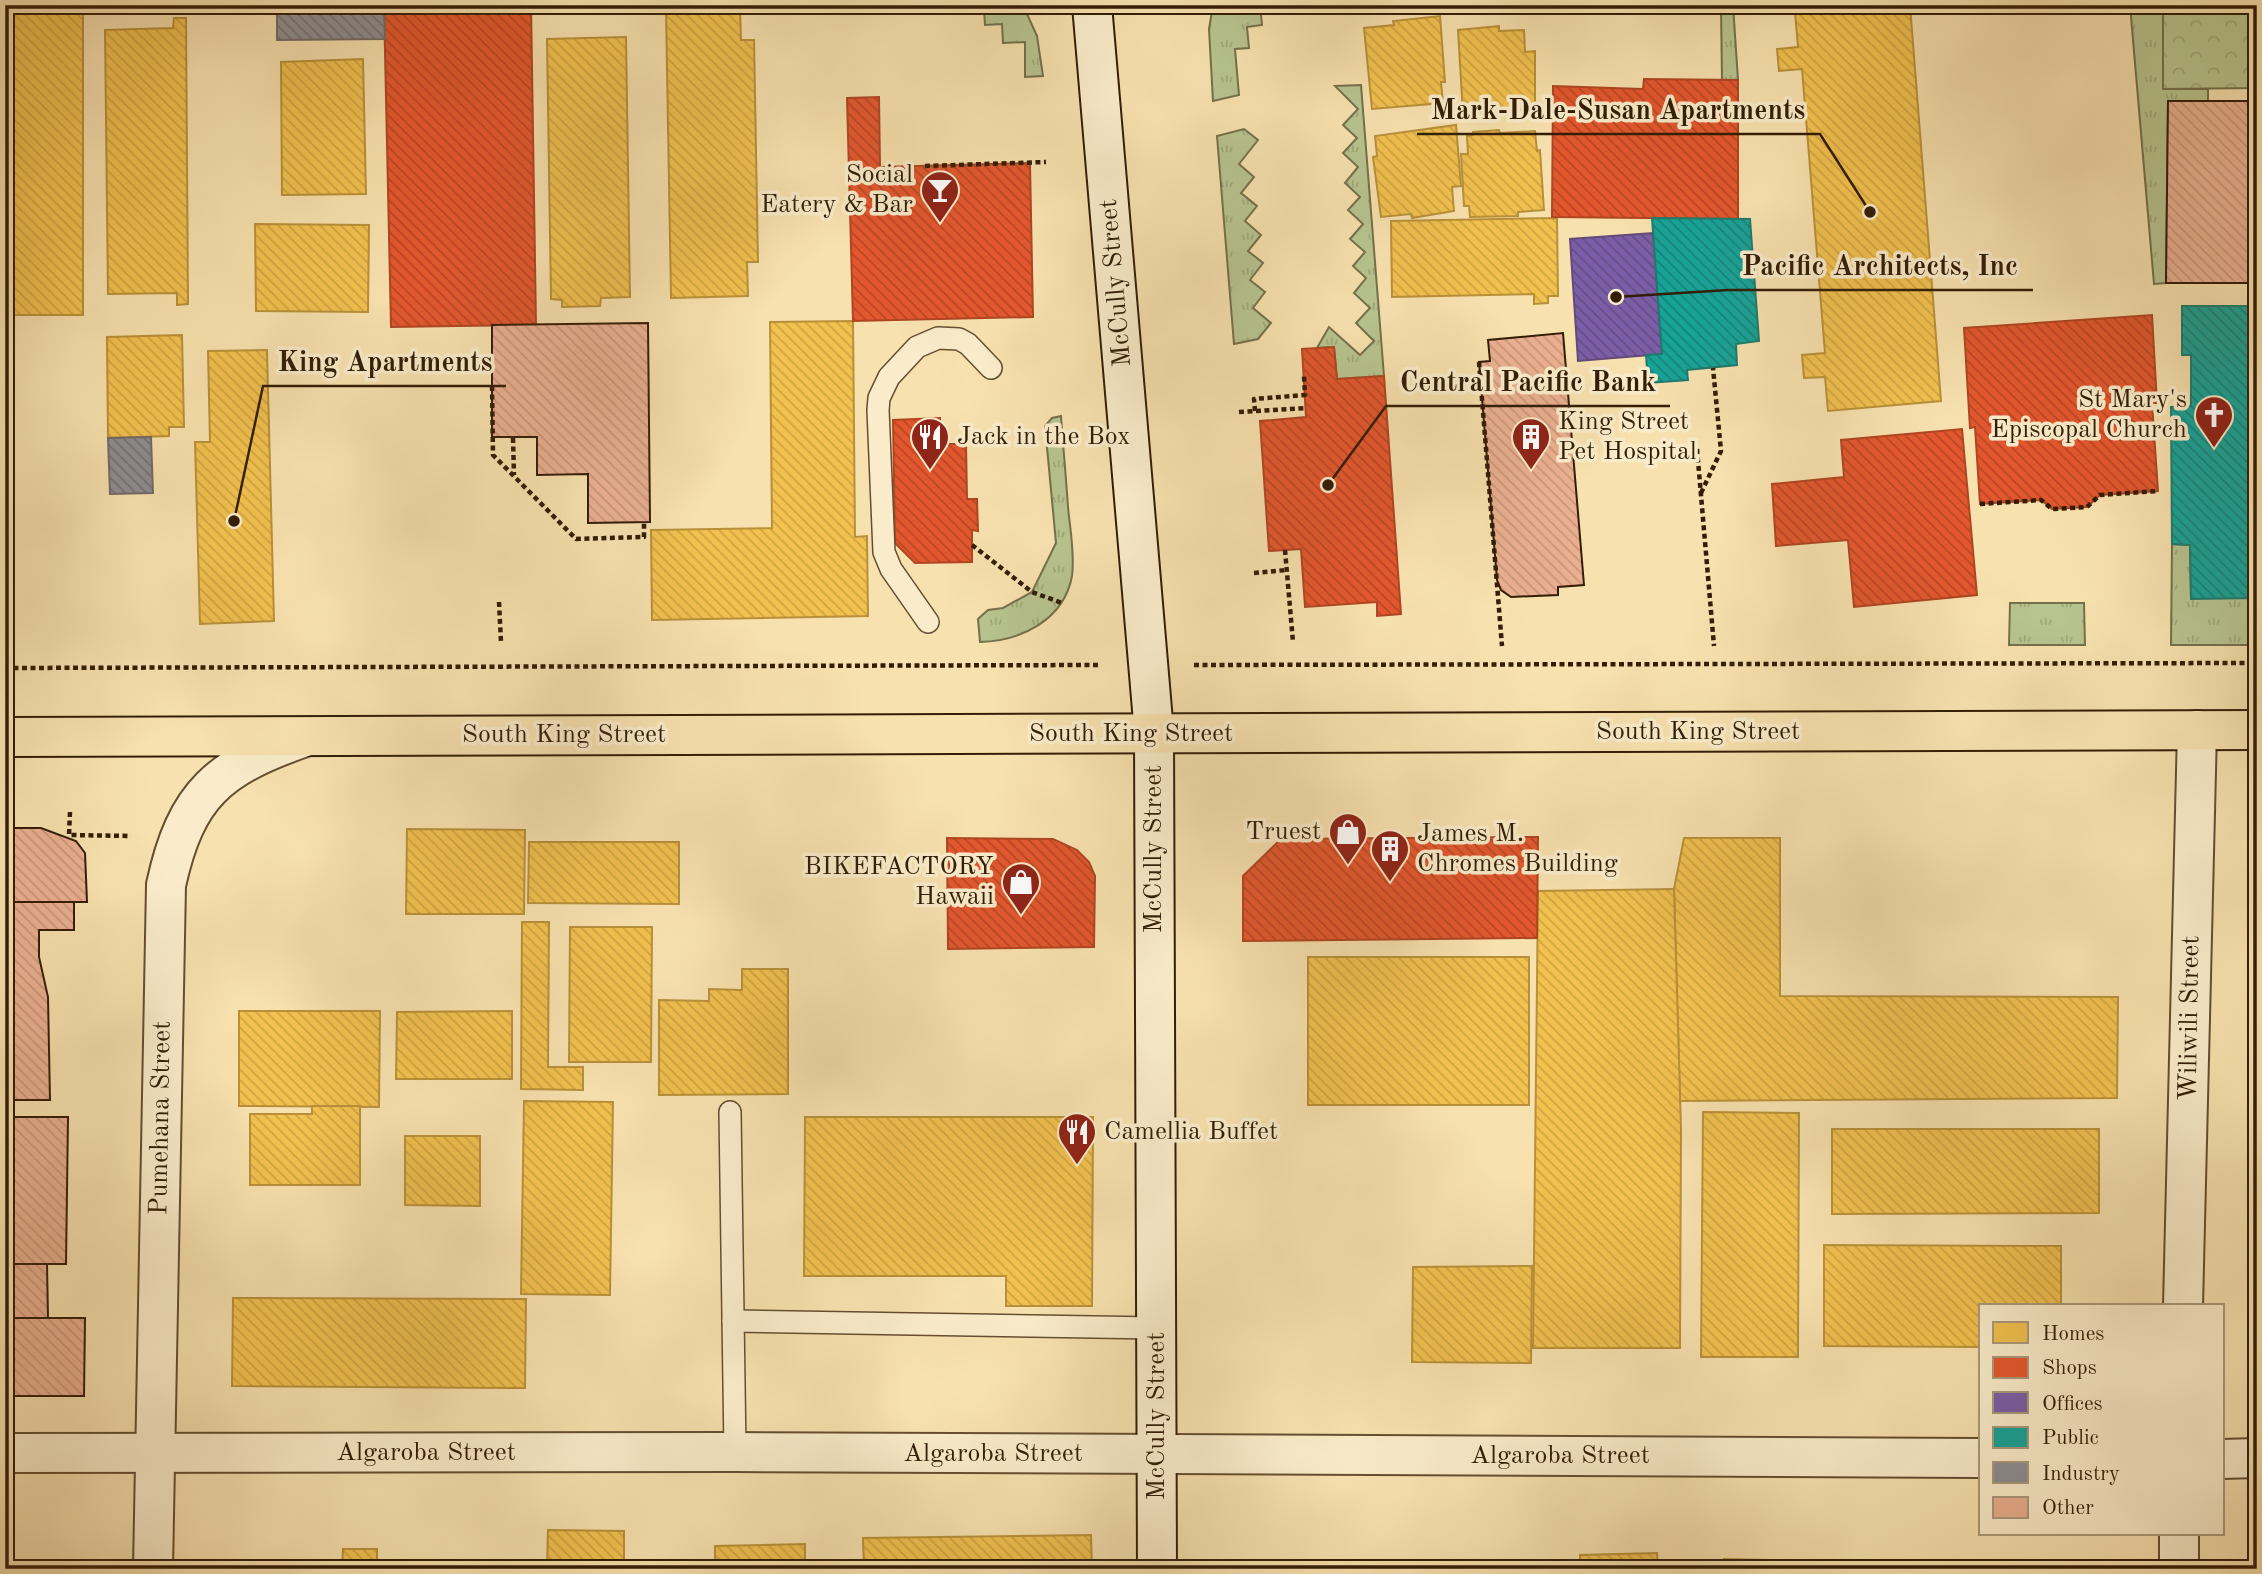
<svg xmlns="http://www.w3.org/2000/svg" width="2262" height="1574" font-family="'Old Standard TT',serif">
	<style>
		.grass { fill: url(#grass-tufts); stroke: #75704b; stroke-width: 2 }
		.forest { fill: url(#forest-crowns); stroke: #75704b; stroke-width: 2 }
		.homes { fill: url(#homes-back-hatch); stroke: #b99039; stroke-width: 2 }
		.shops { fill: url(#shops-back-hatch); stroke: #af4622; stroke-width: 2 }
		.offices { fill: url(#offices-back-hatch); stroke: #654a77; stroke-width: 2 }
		.public { fill: url(#public-back-hatch); stroke: #1f7b6c; stroke-width: 2 }
		.industry { fill: url(#industry-back-hatch); stroke: #726b68; stroke-width: 2 }
		.building { fill: url(#building-back-hatch); stroke: #331d07; stroke-width: 2 }
		.lines { fill: none; stroke-linecap: round; stroke-linejoin: round }
		.service-casing { stroke: #644e31; stroke-width: 24 }
		.minor-casing { stroke: #644e31; stroke-width: 42 }
		.secondary-casing { stroke: #331d07; stroke-width: 42 }
		.primary-casing { stroke: #331d07; stroke-width: 42 }
		.path { stroke: #331d07; stroke-width: 4.5; stroke-dasharray: 5 3.5; stroke-linecap: butt }
		.service { stroke: #faecca; stroke-width: 21 }
		.minor { stroke: #faecca; stroke-width: 38 }
		.secondary { stroke: #faecca; stroke-width: 38 }
		.primary { stroke: #f7e1ae; stroke-width: 38 }
		.labels { text-anchor: middle; dominant-baseline: central; stroke-width: 7; stroke-linejoin: round; paint-order: stroke }
		.poi-label { font-size: 26px; fill: #331d07; stroke: #faecca; text-anchor: end }
		.street-label { font-size: 26px; fill: #331d07; stroke: #faecca }
		.leader { fill: none; stroke: #331d07; stroke-width: 2.5 }
		.callout-dot { fill: #331d07; stroke: #faecca; stroke-width: 2.5 }
		.callout-label { font-size: 28px; text-anchor: middle; font-weight: bold; fill: #331d07; stroke: #faecca; stroke-width: 7; stroke-linejoin: round; paint-order: stroke }
	</style>
	<defs>
		<pattern id="grass-tufts" width="24" height="20" patternUnits="userSpaceOnUse" patternTransform="scale(1.75)"><rect width="24" height="20" fill="#b7c48f"/><path d="M3 7l-1-3M5 7V3M7 7l1-3M15 17l-1-3M17 17v-4M19 17l1-3" fill="none" stroke="#9ea87a"/></pattern>
		<pattern id="forest-crowns" width="20" height="18" patternUnits="userSpaceOnUse" patternTransform="scale(1.75)"><rect width="20" height="18" fill="#b7c48f"/><path d="M2 6a3 3 0 1 1 6 0M12 15a3 3 0 1 1 6 0" fill="none" stroke="#9ea87a"/></pattern>
		<pattern id="homes-back-hatch" width="6" height="6" patternUnits="userSpaceOnUse" patternTransform="scale(1.75)"><rect width="6" height="6" fill="#f2c14e"/><path d="M-1 5l2 2M0 0l6 6M5-1l2 2" fill="none" stroke="#d0a543"/></pattern>
		<pattern id="shops-back-hatch" width="6" height="6" patternUnits="userSpaceOnUse" patternTransform="scale(1.75)"><rect width="6" height="6" fill="#e4572e"/><path d="M-1 5l2 2M0 0l6 6M5-1l2 2" fill="none" stroke="#b94725"/></pattern>
		<pattern id="offices-back-hatch" width="6" height="6" patternUnits="userSpaceOnUse" patternTransform="scale(1.75)"><rect width="6" height="6" fill="#7b5ea7"/><path d="M-1 5l2 2M0 0l6 6M5-1l2 2" fill="none" stroke="#654d86"/></pattern>
		<pattern id="public-back-hatch" width="6" height="6" patternUnits="userSpaceOnUse" patternTransform="scale(1.75)"><rect width="6" height="6" fill="#17a398"/><path d="M-1 5l2 2M0 0l6 6M5-1l2 2" fill="none" stroke="#15847a"/></pattern>
		<pattern id="industry-back-hatch" width="6" height="6" patternUnits="userSpaceOnUse" patternTransform="scale(1.75)"><rect width="6" height="6" fill="#8d8d92"/><path d="M-1 5l2 2M0 0l6 6M5-1l2 2" fill="none" stroke="#747375"/></pattern>
		<pattern id="building-back-hatch" width="6" height="6" patternUnits="userSpaceOnUse" patternTransform="scale(1.75)"><rect width="6" height="6" fill="#eaaf90"/><path d="M-1 5l2 2M0 0l6 6M5-1l2 2" fill="none" stroke="#c9967b"/></pattern>
	</defs>
	<rect width="100%" height="100%" fill="#f7e1ae"/>
	<filter id="stains"><feTurbulence type="fractalNoise" baseFrequency=".00286" numOctaves="4"/><feColorMatrix values="0 0 0 0 .2 0 0 0 0 .09 0 0 0 0 .02 0 0 0 .5 -.17"/></filter>
	<radialGradient id="worn" r=".72"><stop offset=".6" stop-color="#630" stop-opacity="0"/><stop offset="1" stop-color="#630" stop-opacity=".3"/></radialGradient>
	<g class="grass">
		<path d="M909,5H1023L1037,36L1043,76L1025,77V42L1003,43L1002,24L985,25L984,10L910,13Z"/>
		<path d="M1213,5H1260L1262,25L1247,27L1249,48L1235,49L1239,95L1213,101L1209,29Z"/>
		<path d="M1721,5H1733L1738,80H1722Z"/>
		<path d="M2130,5H2257L2163,9V89H2208V101L2168,102L2166,283L2154,284Z"/>
		<path d="M1361,85L1384,376L1337,379L1334,347L1317,348L1329,327L1360,355L1374,341L1356,323L1370,308L1354,293L1366,278L1353,266L1365,252L1350,239L1363,224L1348,210L1360,197L1345,183L1358,167L1343,153L1357,138L1343,125L1358,109L1335,86Z"/>
		<path d="M1244,129L1258,140L1239,164L1254,177L1241,193L1257,206L1245,221L1261,235L1248,251L1263,263L1250,280L1265,292L1253,308L1271,323L1258,339L1234,344L1217,136Z"/>
		<path d="M1061,416C1063,446 1066,476 1068,507C1070,529 1075,554 1072,576C1064,620 1021,641 980,642L978,619L988,610L1003,608L1032,592L1056,543L1045,426L1052,418Z"/>
		<path d="M2172,544L2190,545L2191,598H2257V645H2171Z"/>
		<path d="M2010,603H2084L2085,645H2009Z"/>
	</g>
	<path class="forest" d="M2257,7V88L2163,89V9Z"/>
	<g class="homes">
		<path d="M7,5H83V315H6Z"/>
		<path d="M1910,5L1941,401L1828,411L1825,377L1804,378L1802,355L1825,353L1802,69L1779,71L1777,49L1798,47L1795,12L1866,5Z"/>
		<path d="M740,9L741,40H754L758,262H747L748,296L671,298L666,10Z"/>
		<path d="M1440,16L1445,82H1441L1443,103L1372,109L1364,28L1394,25L1393,21Z"/>
		<path d="M174,18H186L188,304L177,305V293L108,294L105,30L173,28Z"/>
		<path d="M1499,26V31L1524,30L1525,52L1535,51V109L1463,114L1458,30Z"/>
		<path d="M626,37L630,297L601,298L600,306L562,307V300L551,299L547,39Z"/>
		<path d="M363,59L366,194L282,195L281,62Z"/>
		<path d="M1456,125L1461,186L1452,187L1454,211L1412,218L1411,214L1381,217L1373,157L1377,156L1375,136Z"/>
		<path d="M1499,130L1500,133L1535,131L1537,151L1540,150L1544,210L1518,212V216L1470,217L1469,206H1464L1461,154H1468L1467,136L1473,135V132Z"/>
		<path d="M1557,218L1558,296H1548V303L1534,304V294L1392,297L1391,221Z"/>
		<path d="M255,224L369,225L368,312L256,311Z"/>
		<path d="M853,321L855,537L867,536L868,616L652,620L651,530L772,528L770,322Z"/>
		<path d="M182,335L184,427H169V436L108,438L107,337Z"/>
		<path d="M267,350L274,621L200,624L195,442H210L208,351Z"/>
		<path d="M407,829L525,830L524,914H406Z"/>
		<path d="M1684,838H1780V996L2118,997L2117,1098L1680,1101L1674,889Z"/>
		<path d="M529,842H679V904L528,903Z"/>
		<path d="M1674,889L1681,1129L1680,1348H1533L1538,891Z"/>
		<path d="M522,922H549L548,1067H583V1090L521,1089Z"/>
		<path d="M570,927H652L651,1062H569Z"/>
		<rect x="1308" y="957" width="221" height="148"/>
		<path d="M742,969H788V1094L659,1095V1000L709,1001V989L742,990Z"/>
		<path d="M239,1011H380L379,1107L239,1106Z"/>
		<path d="M512,1011V1079H396L397,1012Z"/>
		<path d="M524,1101L613,1102L610,1295L521,1294Z"/>
		<path d="M312,1106H360V1185H250V1114H312Z"/>
		<path d="M1703,1112L1799,1113L1798,1357H1701Z"/>
		<path d="M805,1117H1093L1092,1306H1006V1276H804Z"/>
		<path d="M1832,1129H2099V1213L1832,1214Z"/>
		<path d="M405,1136H480V1206L405,1205Z"/>
		<path d="M1824,1245L2061,1246V1306H1980V1347L1824,1346Z"/>
		<path d="M1532,1266L1531,1363L1412,1362L1413,1267Z"/>
		<path d="M233,1298L526,1299L525,1388L232,1386Z"/>
		<path d="M548,1530L624,1531V1569H547Z"/>
		<path d="M1091,1535L1092,1569H864L863,1538Z"/>
		<path d="M805,1544V1569H715V1546Z"/>
		<path d="M343,1549H377V1569H342Z"/>
		<path d="M1657,1553L1658,1569H1580V1555Z"/>
		<path d="M1724,1559L1807,1561V1569H1723Z"/>
		<path d="M1863,1561L2107,1563V1569H1863Z"/>
		<rect x="438" y="1565" width="74" height="4"/>
	</g>
	<g class="shops">
		<path d="M384,5H531L536,325L391,327Z"/>
		<path d="M1644,79L1738,80V219L1552,217L1553,86L1643,89Z"/>
		<path d="M879,97L880,167L1030,163L1033,317L853,321L847,98Z"/>
		<path d="M2152,315L2157,403H2152L2158,491L2100,495L2087,507L2052,509L2041,500L1980,504L1975,427L1970,428L1964,328Z"/>
		<path d="M1334,347L1337,379L1384,376L1401,614L1377,616V602L1305,607L1301,549L1269,551L1260,421L1306,417L1302,349Z"/>
		<path d="M940,418V444H966L967,499H977L978,531L972,530V562L915,563L895,543L893,420Z"/>
		<path d="M1962,429L1977,595L1854,607L1848,540L1776,546L1772,484L1844,477L1841,440Z"/>
		<path d="M1538,837L1537,938L1243,941V876L1281,839Z"/>
		<path d="M947,838L1053,839L1077,850L1089,862L1095,876L1094,947L948,949Z"/>
	</g>
	<path class="offices" d="M1653,233L1662,354L1578,361L1570,239Z"/>
	<g class="public">
		<path d="M1652,218L1750,219L1759,341L1736,344L1737,365L1687,370L1688,380L1648,383L1646,355L1662,354Z"/>
		<path d="M2182,306H2257V598L2191,599L2190,545L2172,544L2171,407L2191,406V355H2182Z"/>
	</g>
	<g class="industry">
		<path d="M277,5H384L385,39L277,40Z"/>
		<path d="M151,437L153,493L110,494L108,438Z"/>
	</g>
	<g class="building">
		<path d="M2168,101H2257V283H2166Z"/>
		<path d="M648,323L650,522L588,523V474L537,475V437H492V325Z"/>
		<path d="M1563,333L1584,585L1558,587V595L1511,597L1501,590L1497,580L1479,362L1490,361L1488,340Z"/>
		<path d="M5,828H41L76,841L85,853L87,902H5Z"/>
		<path d="M5,902H74V930H39V957L48,997L50,1100H5Z"/>
		<path d="M2255,1114H2257V1215H2253Z"/>
		<path d="M5,1117H68L66,1264H5Z"/>
		<path d="M5,1264H47L48,1318H5Z"/>
		<path d="M5,1318H85L84,1396H5Z"/>
	</g>
	<g class="lines">
		<defs>
			<g id="service">
				<path d="M928,622L891,569L884,552L878,410L879,398L889,377L917,347L938,338L959,339L968,344L991,368"/>
				<path d="M730,1112L735,1452"/>
				<path d="M733,1321L1156,1328"/>
			</g>
			<g id="minor">
				<path d="M2183,1306L2197,730"/>
				<path d="M5,1453L735,1452L1980,1458"/>
				<path d="M2222,1459L2257,1458"/>
				<path d="M153,1569L166,885C186,793 219,767 305,737"/>
				<path d="M2179,1569V1534"/>
			</g>
			<path id="secondary" d="M1092,5L1154,733L1157,1569"/>
			<path id="primary" d="M5,737L2257,730"/>
		</defs>
		<use href="#service" class="service-casing"/>
		<use href="#minor" class="minor-casing"/>
		<use href="#secondary" class="secondary-casing"/>
		<use href="#primary" class="primary-casing"/>
		<g class="path">
			<path d="M925,166L1046,162"/>
			<path d="M5,355V379"/>
			<path d="M1479,362L1502,646"/>
			<path d="M492,386L493,455L576,539L644,537V522"/>
			<path d="M1255,411L1254,399L1305,395L1304,376"/>
			<path d="M1239,412L1306,408"/>
			<path d="M513,438L514,475"/>
			<path d="M1697,449L1714,646"/>
			<path d="M1701,493L1721,451L1713,368"/>
			<path d="M1980,504L2041,500L2052,509L2087,507L2100,495L2158,491"/>
			<path d="M5,527L9,526L10,576H5"/>
			<path d="M972,545L1032,592L1062,603"/>
			<path d="M1285,550L1293,642"/>
			<path d="M1254,573L1286,570"/>
			<path d="M499,602L501,642"/>
			<path d="M7,622L9,643"/>
			<path d="M1194,665L2257,663"/>
			<path d="M5,668L1101,665"/>
			<path d="M70,812L69,835L131,836"/>
		</g>
		<use href="#service" class="service"/>
		<use href="#minor" class="minor"/>
		<use href="#secondary" class="secondary"/>
		<use href="#primary" class="primary"/>
	</g>
	<defs>
		<symbol id="bar-pin" viewBox="-11 -11 22 30"><path d="M0 17L-7.5 6A9.5 9.5 0 1 1 7.5 6Z" fill="#8f2418" stroke="#faecca"/><path d="M-6-5H6L.8 .8V4.5H3.5V6h-7V4.5H-.8V.8Z" fill="#fff"/></symbol>
		<symbol id="church-pin" viewBox="-11 -11 22 30"><path d="M0 17L-7.5 6A9.5 9.5 0 1 1 7.5 6Z" fill="#8f2418" stroke="#faecca"/><path d="M-1.2-6h2.4v3.5h3.3v2.4h-3.3V6h-2.4V-.1h-3.3v-2.4h3.3Z" fill="#fff"/></symbol>
		<symbol id="restaurant-pin" viewBox="-11 -11 22 30"><path d="M0 17L-7.5 6A9.5 9.5 0 1 1 7.5 6Z" fill="#8f2418" stroke="#faecca"/><path d="M-5-6h1v4h1v-4h1v4h1v-4h1v5L-1.5 .5V6h-2V.5L-5-1ZM5-6V6H3V1.5H1.5Q1.5-4 5-6Z" fill="#fff"/></symbol>
		<symbol id="building-pin" viewBox="-11 -11 22 30"><path d="M0 17L-7.5 6A9.5 9.5 0 1 1 7.5 6Z" fill="#8f2418" stroke="#faecca"/><path d="M-4-6H4V6H1V3H-1V6H-4ZM-2.5-4.3h1.7v1.8h-1.7ZM.8-4.3h1.7v1.8H.8ZM-2.5-1h1.7V.8h-1.7ZM.8-1h1.7V.8H.8Z" fill="#fff"/></symbol>
		<symbol id="shop-pin" viewBox="-11 -11 22 30"><path d="M0 17L-7.5 6A9.5 9.5 0 1 1 7.5 6Z" fill="#8f2418" stroke="#faecca"/><path d="M-5-2.5h2.3a2.7 3.5 0 0 1 5.4 0H5L5.5 6h-11ZM-1.5-2.5h3a1.5 2.3 0 0 0-3 0Z" fill="#fff"/></symbol>
	</defs>
	<g fill-rule="evenodd">
		<use href="#bar-pin" x="918" y="168" width="44" height="60"/>
		<use href="#church-pin" x="2192" y="393" width="44" height="60"/>
		<use href="#restaurant-pin" x="908" y="415" width="44" height="60"/>
		<use href="#building-pin" x="1509" y="415" width="44" height="60"/>
		<use href="#shop-pin" x="1326" y="810" width="44" height="60"/>
		<use href="#building-pin" x="1368" y="827" width="44" height="60"/>
		<use href="#shop-pin" x="999" y="860" width="44" height="60"/>
		<use href="#restaurant-pin" x="1055" y="1110" width="44" height="60"/>
	</g>
	<g class="labels">
		<g class="poi-label">
			<text x="913" y="175">Social<tspan x="913" dy="30">Eatery &amp; Bar</tspan></text>
			<text x="2187" y="400">St Mary's<tspan x="2187" dy="30">Episcopal Church</tspan></text>
			<text x="1558" y="422" text-anchor="start">King Street<tspan x="1558" dy="30">Pet Hospital</tspan></text>
			<text x="957" y="437" text-anchor="start">Jack in the Box</text>
			<text x="1321" y="832">Truest</text>
			<text x="1417" y="834" text-anchor="start">James M.<tspan x="1417" dy="30">Chromes Building</tspan></text>
			<text x="994" y="867">BIKEFACTORY<tspan x="994" dy="30">Hawaii</tspan></text>
			<text x="1104" y="1132" text-anchor="start">Camellia Buffet</text>
		</g>
		<g class="street-label">
			<text transform="translate(1116 283) rotate(-95)">McCully Street</text>
			<text x="1698" y="732">South King Street</text>
			<text x="1131" y="734">South King Street</text>
			<text x="564" y="735">South King Street</text>
			<text transform="translate(1154 849) rotate(-90)">McCully Street</text>
			<text transform="translate(2190 1018) rotate(-89)">Wiliwili Street</text>
			<text transform="translate(161 1118) rotate(-89)">Pumehana Street</text>
			<text transform="translate(1157 1416) rotate(-90)">McCully Street</text>
			<text x="426" y="1453">Algaroba Street</text>
			<text x="993" y="1454">Algaroba Street</text>
			<text x="1560" y="1456">Algaroba Street</text>
		</g>
	</g>
	<path class="leader" d="M1870 212L1820 134H1417M1616 297L1728 290H2033M234 521L263 386H506M1328 485L1386 406H1670"/>
	<g class="callout-dot">
		<circle cx="1870" cy="212" r="7"/>
		<circle cx="1616" cy="297" r="7"/>
		<circle cx="234" cy="521" r="7"/>
		<circle cx="1328" cy="485" r="7"/>
	</g>
	<g class="callout-label">
		<text x="1618" y="119">Mark-Dale-Susan Apartments</text>
		<text x="1880" y="275">Pacific Architects, Inc</text>
		<text x="385" y="371">King Apartments</text>
		<text x="1528" y="391">Central Pacific Bank</text>
	</g>
	<rect width="2262" height="1574" fill="none" stroke="#f7e1ae" stroke-width="28"/>
	<rect x="7" y="7" width="2248" height="1560" fill="none" stroke="#331d07" stroke-width="3.5"/>
	<rect x="14" y="14" width="2234" height="1546" fill="none" stroke="#331d07" stroke-width="2"/>
	<rect x="1979" y="1304" width="245" height="231" fill="#faecca" stroke="#aa997c" stroke-width="2"/>
	<rect x="1993" y="1322" width="35" height="21" fill="#f2c14e" stroke="#aa997c" stroke-width="2"/>
	<text x="2042" y="1340" font-size="21" fill="#331d07">Homes</text>
	<rect x="1993" y="1357" width="35" height="21" fill="#e4572e" stroke="#aa997c" stroke-width="2"/>
	<text x="2042" y="1374" font-size="21" fill="#331d07">Shops</text>
	<rect x="1993" y="1392" width="35" height="21" fill="#7b5ea7" stroke="#aa997c" stroke-width="2"/>
	<text x="2042" y="1410" font-size="21" fill="#331d07">Offices</text>
	<rect x="1993" y="1427" width="35" height="21" fill="#17a398" stroke="#aa997c" stroke-width="2"/>
	<text x="2042" y="1444" font-size="21" fill="#331d07">Public</text>
	<rect x="1993" y="1462" width="35" height="21" fill="#8d8d92" stroke="#aa997c" stroke-width="2"/>
	<text x="2042" y="1480" font-size="21" fill="#331d07">Industry</text>
	<rect x="1993" y="1497" width="35" height="21" fill="#eaaf90" stroke="#aa997c" stroke-width="2"/>
	<text x="2042" y="1514" font-size="21" fill="#331d07">Other</text>
	<rect width="100%" height="100%" filter="url(#stains)"/>
	<rect width="100%" height="100%" fill="url(#worn)"/>
</svg>
